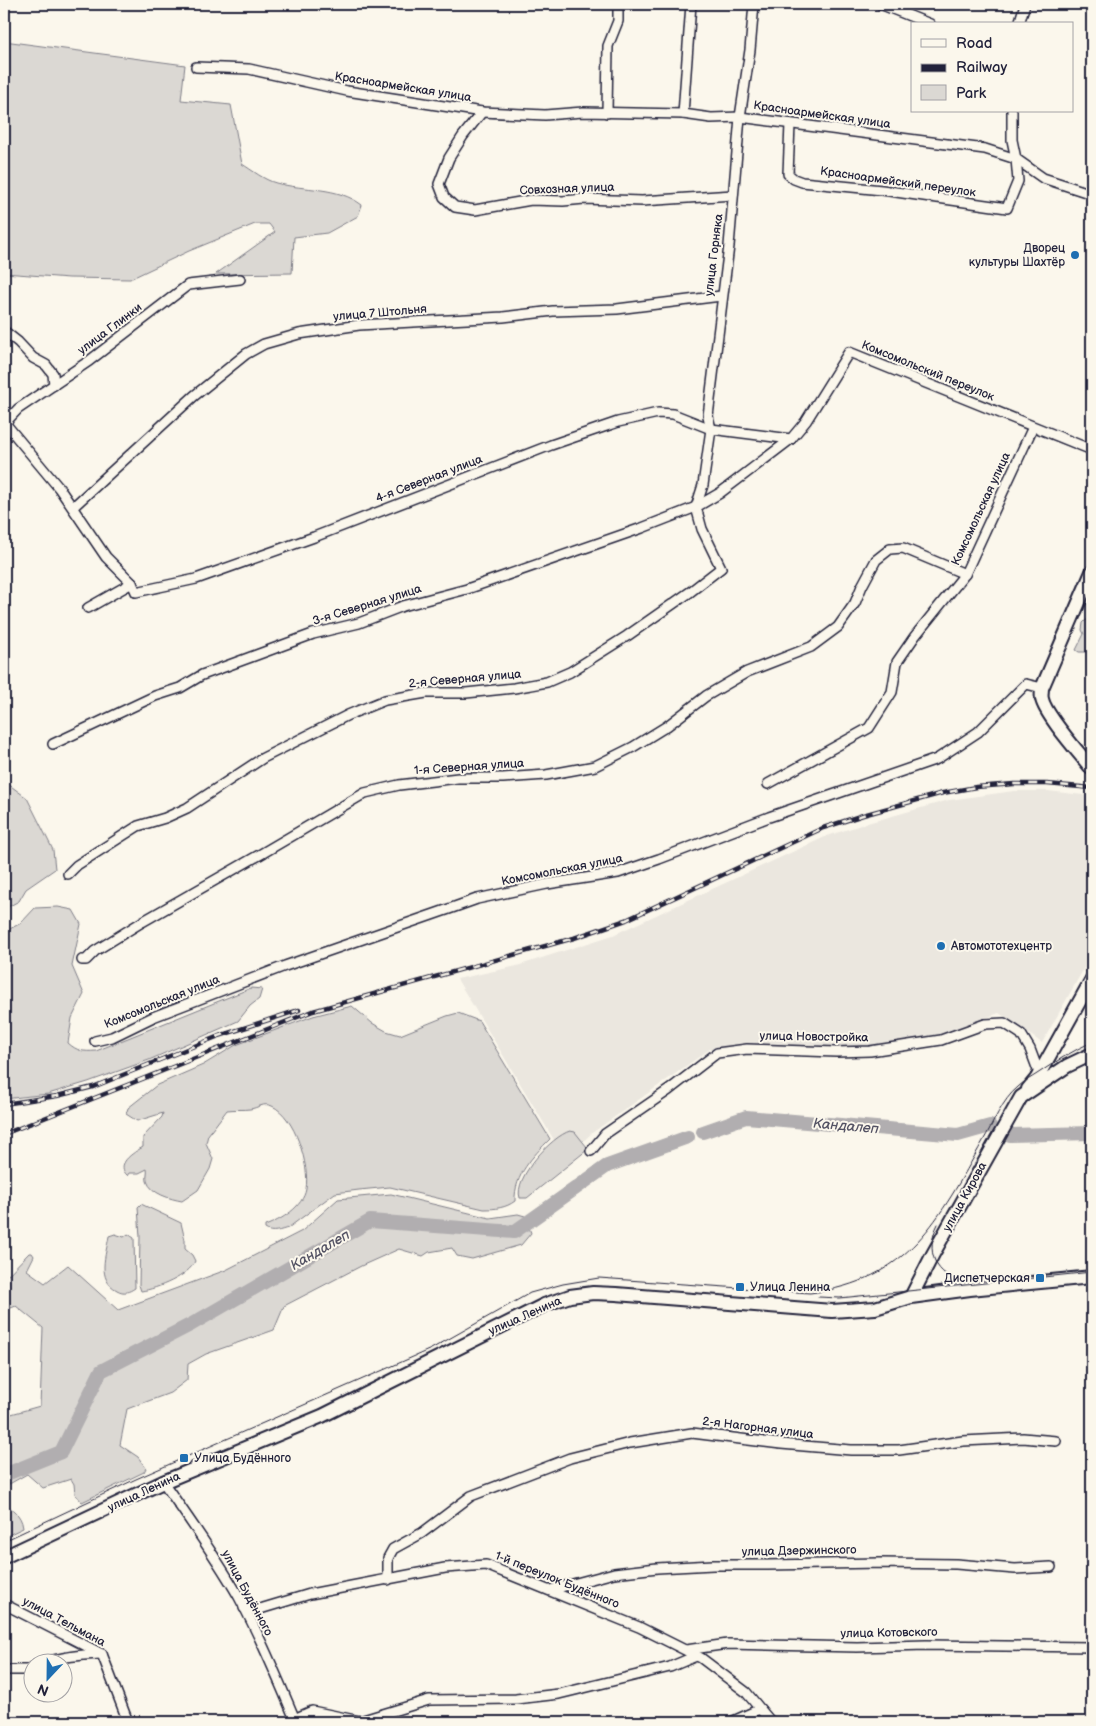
<svg xmlns="http://www.w3.org/2000/svg" width="1096" height="1726" font-family="'Balsamiq Sans',sans-serif">
	<style>
		.built { fill: #ebe7df }
		.green { fill: #dbd8d3; stroke: #7e7d87 }
		.lines { fill: none; stroke-linecap: round; stroke-linejoin: round }
		.river { stroke: #b1aeb0; stroke-width: 14 }
		.street-casing { stroke: #22223b; stroke-width: 12 }
		.secondary-casing { stroke: #22223b; stroke-width: 16 }
		.street { stroke: #fbf7ec; stroke-width: 9 }
		.secondary { stroke: #fbf7ec; stroke-width: 12 }
		.tram { stroke: #22223b; stroke-width: 1 }
		.rail-casing { stroke: #22223b; stroke-width: 4.5 }
		.rail { stroke: #fbf7ec; stroke-width: 2.5; stroke-dasharray: 8; stroke-linecap: butt }
		.poi-dot { fill: #1f6fb2; stroke: #fbf7ec; stroke-width: 2 }
		.labels { text-anchor: middle; dominant-baseline: central; stroke-width: 4; stroke-linejoin: round; paint-order: stroke }
		.street-label { font-size: 12px; fill: #22223b; stroke: #fbf7ec }
		.poi-label { font-size: 12px; fill: #22223b; stroke: #fbf7ec; text-anchor: start }
		.water-label { font-size: 14px; font-style: italic; fill: #545364; stroke: #fbf7ec }
	</style>
	<rect width="100%" height="100%" fill="#fbf7ec"/>
	<filter id="ink" filterUnits="userSpaceOnUse"><feTurbulence type="fractalNoise" baseFrequency=".02" numOctaves="2"/><feDisplacementMap in="SourceGraphic" scale="10" xChannelSelector="R" yChannelSelector="G"/><feConvolveMatrix kernelMatrix="1 2 1 2 8 2 1 2 1" color-interpolation-filters="sRGB"/></filter>
	<g filter="url(#ink)">
		<path class="built" d="M1014,791H1048L1092,796V954L1042,1043L999,1013L940,1034L870,1047L833,1048L741,1043L710,1049L592,1133L565,1158L457,979L517,966L613,935L827,836L864,824L949,800Z"/>
		<g class="green">
			<path d="M4,41L185,65L181,100L231,105L242,164C252,170 264,180 276,183C305,191 337,186 362,205L358,216L327,233L294,237L292,273L216,274L275,232L269,224H255L189,251L130,279L69,278L4,273Z"/>
			<path d="M1086,620H1092V649L1086,652H1079L1076,650L1084,634L1082,630L1083,623Z"/>
			<path d="M4,781L27,798L53,850L55,869L26,889L19,901L4,909Z"/>
			<path d="M58,907L73,910L81,924L72,966L84,994L72,1018L68,1043C77,1051 83,1052 96,1051L251,988L262,989L259,999L250,1006L238,1021L149,1060L88,1082L48,1094L4,1099V932L21,923L35,908Z"/>
			<path d="M352,1006L372,1023L386,1031L400,1035L447,1016L458,1013L479,1021L550,1139C533,1156 514,1175 515,1201C506,1208 495,1209 484,1209L390,1187L359,1190L335,1193L288,1228C281,1230 272,1234 265,1229V1226C281,1220 303,1207 306,1189C310,1166 295,1116 272,1106C264,1102 258,1108 250,1109C243,1110 235,1109 227,1110L208,1135L206,1143L213,1159L210,1169L198,1190L182,1201C171,1199 151,1194 147,1181C146,1177 148,1173 147,1169L139,1173H130L128,1176C114,1164 133,1153 143,1147V1137L162,1117L163,1113L137,1121L126,1114L128,1108L157,1085L203,1065L236,1045L313,1016Z"/>
			<path d="M570,1131L575,1132L587,1147V1150L527,1198H520C513,1178 552,1136 570,1131Z"/>
			<path d="M391,1194L490,1218L518,1214L525,1216L531,1233L521,1245L472,1259L457,1256L452,1248L429,1252L423,1256L399,1249L361,1266L284,1306L274,1330L206,1354L188,1364L187,1380L170,1393L127,1409L120,1445L138,1457L146,1468L144,1472L82,1502L75,1494L74,1484L71,1479L43,1488L27,1474L4,1487V1416L40,1406L43,1328L16,1306L8,1309L4,1306V1279L29,1253H32L34,1256L27,1270L45,1283L68,1265L118,1310L226,1270L302,1231L338,1199Z"/>
			<path d="M141,1204L181,1223L185,1240V1249L192,1255L195,1261C189,1276 157,1289 141,1291L139,1285L140,1237L138,1207Z"/>
			<path d="M115,1234L124,1237L128,1234L134,1238L135,1288C129,1292 124,1294 117,1290C96,1279 106,1255 109,1236Z"/>
			<path d="M4,1501C11,1511 21,1512 23,1528L4,1537Z"/>
		</g>
		<g class="lines">
			<g class="river">
				<path d="M703,1132L746,1117L958,1135L990,1126"/>
				<path d="M1010,1135L1092,1133"/>
				<path d="M4,1475L61,1452L101,1371L192,1324L370,1221L514,1232L607,1166L688,1137"/>
			</g>
			<defs>
				<g id="street">
					<path d="M880,4L930,24"/>
					<path d="M1019,24L1025,4"/>
					<path d="M196,67L249,69L347,91L482,112L545,115L583,112L683,114L711,118L740,117L985,149L1016,159L1043,178L1092,194"/>
					<path d="M482,112L463,136L449,158L439,184L444,197L455,207L475,210L531,200L563,201L584,199L642,201L733,195"/>
					<path d="M607,113L608,46L618,21V4"/>
					<path d="M683,114L691,4"/>
					<path d="M790,124L788,174L794,179L802,182L882,190L1007,208L1018,181L1016,159L1012,140V111"/>
					<path d="M4,331L18,342L33,358L46,365L53,374L54,385"/>
					<path d="M4,422L59,488L106,557L132,583"/>
					<path d="M5,423L18,409L89,361L188,285L240,279"/>
					<path d="M73,507L194,396L246,354L264,344L299,334L359,325L503,317L553,311L617,309L721,296"/>
					<path d="M696,507L703,485L711,429L708,416L729,246L740,117L750,50L754,4"/>
					<path d="M88,608L132,583L136,592L196,579L314,537L551,445L618,422L658,413L673,414L711,429L791,439"/>
					<path d="M53,744L155,696L180,688L202,675L251,657L313,634L359,623L403,606L467,589L642,528L696,507L720,493L791,439L806,421L849,352L1092,450"/>
					<path d="M768,784L869,728L892,692L897,662L915,636L965,574L1033,427"/>
					<path d="M68,874L77,865L138,826L165,818L187,808L263,758L348,715L385,700L426,693H466L514,688L547,682L570,672L627,636L690,592L721,568L702,529L696,507"/>
					<path d="M82,960H86L95,951L142,922L261,854L365,793L399,785L458,778H503L546,775L595,766L633,747L667,726L706,696L747,672L811,647L838,627L855,603L862,586L876,560L890,549L903,548L965,574"/>
					<path d="M95,1041L112,1037L153,1017L285,966L449,909L477,899L547,884L618,873L659,859L769,817L937,759L978,732L1026,684L1042,688"/>
					<path d="M591,1151L605,1134L669,1090L717,1053L747,1049L836,1052L870,1051L941,1040L985,1024L1004,1023L1021,1034L1030,1049L1039,1073"/>
					<path d="M163,1482C190,1520 216,1557 239,1597C260,1636 279,1681 296,1722"/>
					<path d="M388,1580V1558L393,1549L422,1533L471,1496L570,1458L630,1443L692,1433L781,1444L851,1450H899L963,1441L1023,1438L1056,1441"/>
					<path d="M550,1590L614,1573L657,1568L713,1565H768L880,1563L956,1564L1015,1569L1051,1567"/>
					<path d="M4,1604L102,1654L128,1722"/>
					<path d="M244,1608L260,1609L310,1594L445,1568L486,1565L639,1627L701,1658L746,1692L771,1722"/>
					<path d="M686,1650L728,1644L857,1647L926,1645L1092,1647"/>
					<path d="M42,1664C61,1656 82,1655 102,1654"/>
					<path d="M4,1670H26L32,1668"/>
					<path d="M294,1719L312,1711L360,1721L429,1700L516,1699L559,1694L670,1667L696,1656"/>
					<path d="M731,1722L760,1709"/>
				</g>
				<g id="secondary">
					<path d="M1092,572L1042,688C1042,691 1041,696 1042,699C1045,715 1081,755 1092,769"/>
					<path d="M1028,1089L1037,1078L1092,979"/>
					<path d="M911,1297L933,1254L1021,1097L1067,1066L1092,1054"/>
					<path d="M4,1557L163,1482L322,1416L544,1305L570,1296L593,1293L616,1294L832,1311L875,1308L911,1297L970,1289L1092,1277"/>
				</g>
			</defs>
			<use href="#street" class="street-casing"/>
			<use href="#secondary" class="secondary-casing"/>
			<use href="#street" class="street"/>
			<use href="#secondary" class="secondary"/>
			<g class="tram">
				<path d="M938,1224C924,1251 935,1277 965,1282"/>
				<path d="M818,1297L840,1298L1092,1272"/>
				<path d="M4,1541L136,1479L431,1349L530,1293L563,1284L599,1278L810,1293C909,1281 939,1219 983,1141C993,1124 1002,1100 1018,1087C1023,1082 1031,1078 1037,1074C1055,1062 1072,1051 1092,1042"/>
			</g>
			<defs>
				<g id="rail">
					<path d="M4,1104L57,1096L93,1087L219,1036L299,1010"/>
					<path d="M4,1134L313,1011L574,938L626,920L823,828L863,815L943,793L976,787L1014,784H1047L1092,788"/>
				</g>
			</defs>
			<use href="#rail" class="rail-casing"/>
			<use href="#rail" class="rail"/>
		</g>
	</g>
	<g class="poi-dot">
		<circle cx="1075" cy="255" r="5"/>
		<circle cx="941" cy="946" r="5"/>
		<rect x="1035" y="1273" width="10" height="10" rx="2.5"/>
		<rect x="735" y="1282" width="10" height="10" rx="2.5"/>
		<rect x="179" y="1453" width="10" height="10" rx="2.5"/>
	</g>
	<g class="labels">
		<g class="street-label">
			<text transform="translate(403 87) rotate(9)">Красноармейская улица</text>
			<text transform="translate(822 115) rotate(8)">Красноармейская улица</text>
			<text transform="translate(898 182) rotate(8)">Красноармейский переулок</text>
			<text transform="translate(567 189) rotate(-2)">Совхозная улица</text>
			<text transform="translate(714 255) rotate(-83)">улица Горняка</text>
			<text transform="translate(380 313) rotate(-5)">улица 7 Штольня</text>
			<text transform="translate(110 329) rotate(-37)">улица Глинки</text>
			<text transform="translate(928 371) rotate(22)">Комсомольский переулок</text>
			<text transform="translate(429 479) rotate(-21)">4-я Северная улица</text>
			<text transform="translate(981 509) rotate(-65)">Комсомольская улица</text>
			<text transform="translate(367 605) rotate(-17)">3-я Северная улица</text>
			<text transform="translate(465 679) rotate(-5)">2-я Северная улица</text>
			<text transform="translate(469 767) rotate(-4)">1-я Северная улица</text>
			<text transform="translate(562 870) rotate(-11)">Комсомольская улица</text>
			<text transform="translate(162 1002) rotate(-22)">Комсомольская улица</text>
			<text transform="translate(814 1037) rotate(1)">улица Новостройка</text>
			<text transform="translate(965 1197) rotate(-61)">улица Кирова</text>
			<text transform="translate(525 1316) rotate(-24)">улица Ленина</text>
			<text transform="translate(758 1428) rotate(7)">2-я Нагорная улица</text>
			<text transform="translate(144 1492) rotate(-25)">улица Ленина</text>
			<text transform="translate(799 1551) rotate(-1)">улица Дзержинского</text>
			<text transform="translate(557 1580) rotate(22)">1-й переулок Будённого</text>
			<text transform="translate(247 1593) rotate(62)">улица Будённого</text>
			<text transform="translate(64 1622) rotate(28)">улица Тельмана</text>
			<text transform="translate(889 1633) rotate(-1)">улица Котовского</text>
		</g>
		<g class="poi-label">
			<text x="1065" y="248" text-anchor="end">Дворец<tspan x="1065" dy="14">культуры Шахтёр</tspan></text>
			<text x="951" y="946">Автомототехцентр</text>
			<text x="1030" y="1278" text-anchor="end">Диспетчерская</text>
			<text x="750" y="1287">Улица Ленина</text>
			<text x="194" y="1458">Улица Будённого</text>
		</g>
		<g class="water-label">
			<text transform="translate(846 1126) rotate(5)">Кандалеп</text>
			<text transform="translate(320 1250) rotate(-30)">Кандалеп</text>
		</g>
	</g>
	<rect width="1096" height="1726" fill="none" stroke="#fbf7ec" stroke-width="20"/>
	<rect x="10" y="10" width="1076" height="1706" fill="none" stroke="#22223b" stroke-width="2" filter="url(#ink)"/>
	<rect x="911" y="22" width="162" height="90" fill="#fbf7ec" stroke="#a4a2a5"/>
	<rect x="921" y="39" width="25" height="8" fill="#fbf7ec" stroke="#a4a2a5"/>
	<text x="956" y="48" font-size="15" fill="#22223b">Road</text>
	<rect x="921" y="64" width="25" height="8" fill="#22223b" stroke="#a4a2a5"/>
	<text x="956" y="72" font-size="15" fill="#22223b">Railway</text>
	<rect x="921" y="85" width="25" height="15" fill="#dbd8d3" stroke="#a4a2a5"/>
	<text x="956" y="98" font-size="15" fill="#22223b">Park</text>
	<g transform="translate(48 1678) rotate(202)"><circle r="24" fill="#fbf7ec" stroke="#a4a2a5"/>
	<path d="M0-4L9 19L0 12L-9 19Z" fill="#1f6fb2"/>
	<text y="-8" font-size="14" font-weight="bold" text-anchor="middle" fill="#22223b">N</text>
	</g>
</svg>
